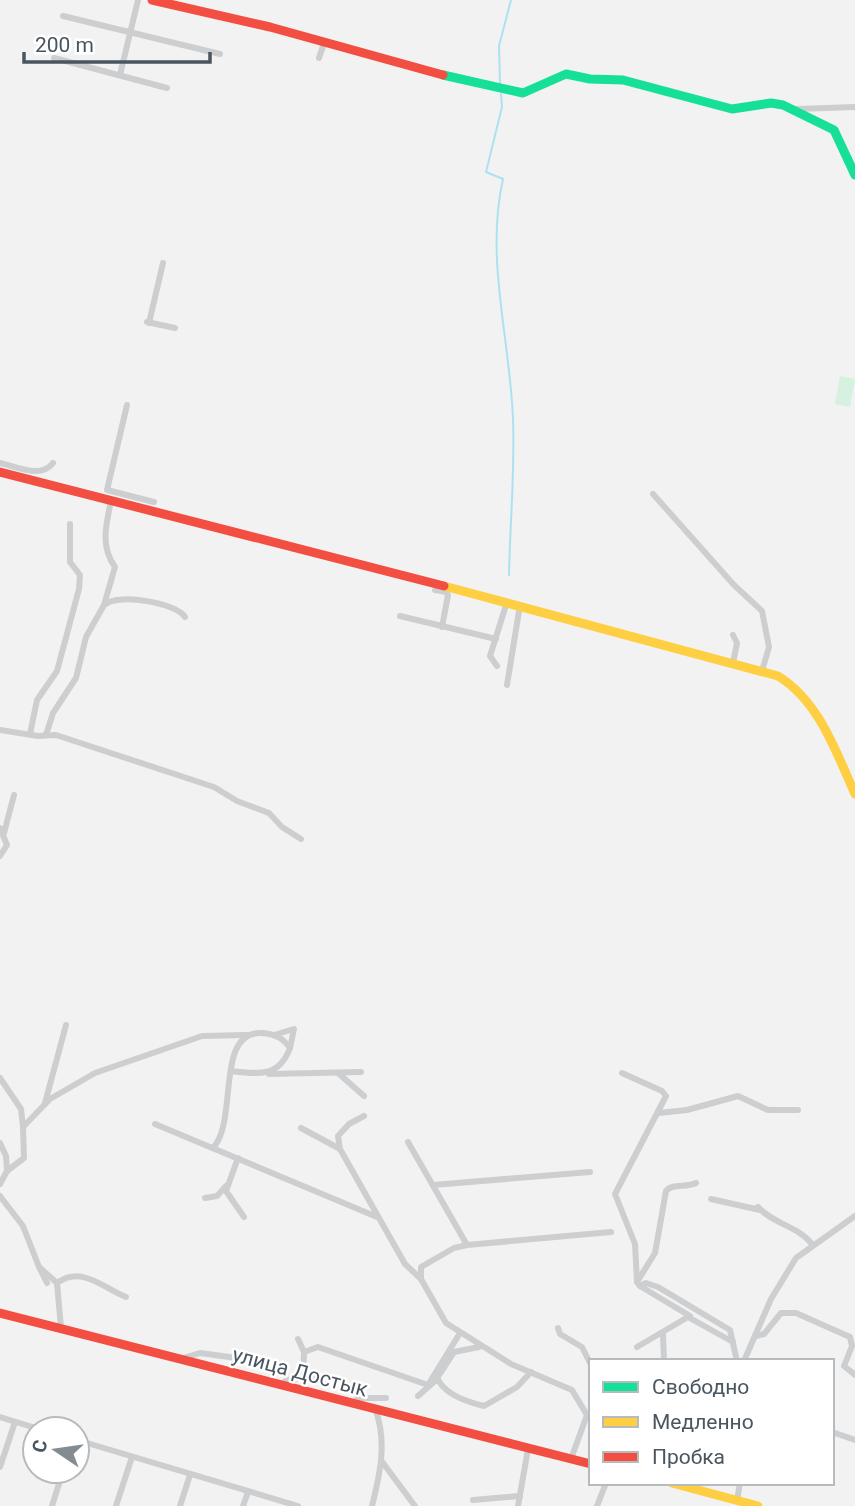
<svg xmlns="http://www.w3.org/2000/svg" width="855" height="1506" font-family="Roboto,sans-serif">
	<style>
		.green { fill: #d7f1e0 }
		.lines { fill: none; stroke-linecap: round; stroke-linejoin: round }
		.stream { stroke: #ace2ef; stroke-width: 2 }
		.street { stroke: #ccced0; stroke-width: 6 }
		.fast { stroke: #16e098; stroke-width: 9 }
		.slow { stroke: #ffcf43; stroke-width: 9 }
		.jam { stroke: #f24e42; stroke-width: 9 }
		.labels { text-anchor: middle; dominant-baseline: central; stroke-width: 5; stroke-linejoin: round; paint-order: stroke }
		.street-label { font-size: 21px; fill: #49555f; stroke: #fff }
	</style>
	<rect width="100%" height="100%" fill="#f3f2f2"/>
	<path class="green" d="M840,376L855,379L850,407L835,404Z"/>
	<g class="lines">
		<g class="stream">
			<path d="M500,83L499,46L511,0"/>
			<path d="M501,94L502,107L486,172L503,179C485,258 510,339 513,419C515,471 510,523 509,575"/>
		</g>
		<g class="street">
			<path d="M63,16L220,54"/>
			<path d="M54,58L167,88"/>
			<path d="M319,58L324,43"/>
			<path d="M120,75L138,0"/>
			<path d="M796,109L855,107"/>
			<path d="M147,322L175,328"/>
			<path d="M149,323L163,263"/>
			<path d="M127,405L107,490L154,502"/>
			<path d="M0,463C17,467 41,479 53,463"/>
			<path d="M653,494L734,585L762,611L769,647L762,671"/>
			<path d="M435,590L446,592L448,595L442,627"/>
			<path d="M106,604C118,593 177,603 185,617"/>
			<path d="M400,616L496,639"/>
			<path d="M733,635L737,643L733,663"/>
			<path d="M497,666L490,656L507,602"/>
			<path d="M507,685L520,605"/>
			<path d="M0,730L38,736L56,735L214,787L237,801L269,813L282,827L301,839"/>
			<path d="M30,734L37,700L57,671L79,589L80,575L70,562V524"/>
			<path d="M46,735L53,713L76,678L86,637L104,605L115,567C100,546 106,525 111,501"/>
			<path d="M0,828L7,845L0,856"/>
			<path d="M4,833L14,795"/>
			<path d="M274,1035L294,1029L290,1048"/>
			<path d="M338,1073L364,1096"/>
			<path d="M622,1073L662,1091L666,1096L615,1194L635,1244L637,1282L640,1286L646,1283L658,1287L730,1330L737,1361"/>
			<path d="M269,1074L361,1072"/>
			<path d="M0,1078L21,1109L23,1127"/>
			<path d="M45,1103L66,1025"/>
			<path d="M659,1113L687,1110L738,1096L768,1110H798"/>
			<path d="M155,1124L377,1217"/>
			<path d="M301,1128L340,1149L405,1264L421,1279L446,1323L511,1364L572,1390L587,1415L571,1459"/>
			<path d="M408,1142L467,1245"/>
			<path d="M0,1143L6,1156L7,1171"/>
			<path d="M213,1148C239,1120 214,1031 262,1033C275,1034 283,1038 290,1048C279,1078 258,1074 231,1071"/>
			<path d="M340,1149L338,1136L349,1124L364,1116"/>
			<path d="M238,1158L226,1191L244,1217"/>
			<path d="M0,1184L7,1171L24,1158L23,1127L50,1099L95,1073L202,1036L247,1035"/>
			<path d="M433,1185L590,1172"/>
			<path d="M0,1196L23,1226L39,1267L57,1283L61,1328"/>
			<path d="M205,1198L217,1196L226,1186"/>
			<path d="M711,1199L760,1210"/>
			<path d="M758,1207C773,1224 798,1226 812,1244"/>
			<path d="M40,1269L47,1283"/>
			<path d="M421,1279V1267L454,1248L467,1245L611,1232"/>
			<path d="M637,1282L655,1253L666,1191C672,1183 686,1188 696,1183"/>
			<path d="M57,1283C82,1265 103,1288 126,1297"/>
			<path d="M640,1286L690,1316"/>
			<path d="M558,1328L560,1334L582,1347L591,1365"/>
			<path d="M663,1334L664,1360"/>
			<path d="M756,1336L764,1334L781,1313H796L850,1337L852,1346L844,1366L855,1375"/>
			<path d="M298,1339L304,1352"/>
			<path d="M637,1347L688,1317L733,1342"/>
			<path d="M180,1359L200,1353L266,1362"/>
			<path d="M744,1361L771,1299L796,1258L855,1216"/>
			<path d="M437,1377C443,1394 467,1402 484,1406L517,1387L531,1372"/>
			<path d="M303,1378L316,1377"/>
			<path d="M280,1385L287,1380L303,1378L304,1352L318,1347L428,1385L460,1333"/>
			<path d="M418,1396L435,1381L454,1352L479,1347"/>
			<path d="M352,1404L358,1398H386"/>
			<path d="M0,1417L39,1429"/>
			<path d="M832,1432L855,1440"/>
			<path d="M77,1440L298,1506"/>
			<path d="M383,1463L415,1506"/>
			<path d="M0,1467L15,1422"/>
			<path d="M473,1500L520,1496"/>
			<path d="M737,1500L740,1483"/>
			<path d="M52,1506L63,1471"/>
			<path d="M116,1506L132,1457"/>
			<path d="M180,1506L190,1475"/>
			<path d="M243,1506L248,1492"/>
			<path d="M372,1506C380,1474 387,1443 376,1411"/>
			<path d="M518,1506L528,1449"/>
			<path d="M597,1506L606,1483"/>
		</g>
		<path class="fast" d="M443,75L523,93L566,74L590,79L623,80L732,109L771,103L783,105L834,130L855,175"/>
		<g class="slow">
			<path d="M444,586L778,676C819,701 836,752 855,794"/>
			<path d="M672,1483L758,1506"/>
		</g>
		<g class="jam">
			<path d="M152,0L270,27L443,75"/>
			<path d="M0,472L444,586"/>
			<path d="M0,1313L591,1464"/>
		</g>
	</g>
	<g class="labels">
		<g class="street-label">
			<text transform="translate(300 1372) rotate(15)">улица Достык</text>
		</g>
	</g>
	<rect x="589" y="1359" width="245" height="126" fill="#ffffff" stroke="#b6bbbf" stroke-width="2"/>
	<rect x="603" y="1382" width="35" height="10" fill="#16e098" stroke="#b6bbbf" stroke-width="2"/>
	<text x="652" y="1394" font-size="21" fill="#49555f">Свободно</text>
	<rect x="603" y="1417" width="35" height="10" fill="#ffcf43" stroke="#b6bbbf" stroke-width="2"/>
	<text x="652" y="1429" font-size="21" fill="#49555f">Медленно</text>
	<rect x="603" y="1452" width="35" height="10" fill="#f24e42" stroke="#b6bbbf" stroke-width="2"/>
	<text x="652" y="1464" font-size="21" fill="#49555f">Пробка</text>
	<g transform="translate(56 1450) rotate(283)"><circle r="33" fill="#ffffff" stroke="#b6bbbf" stroke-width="2"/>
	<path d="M0-5L12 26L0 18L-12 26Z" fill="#848c92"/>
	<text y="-10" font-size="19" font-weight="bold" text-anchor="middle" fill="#49555f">С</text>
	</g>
	<path d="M24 52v10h186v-10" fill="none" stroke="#49555f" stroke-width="3.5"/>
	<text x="35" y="52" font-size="21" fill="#49555f" stroke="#ffffff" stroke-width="5" paint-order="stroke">200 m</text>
</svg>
